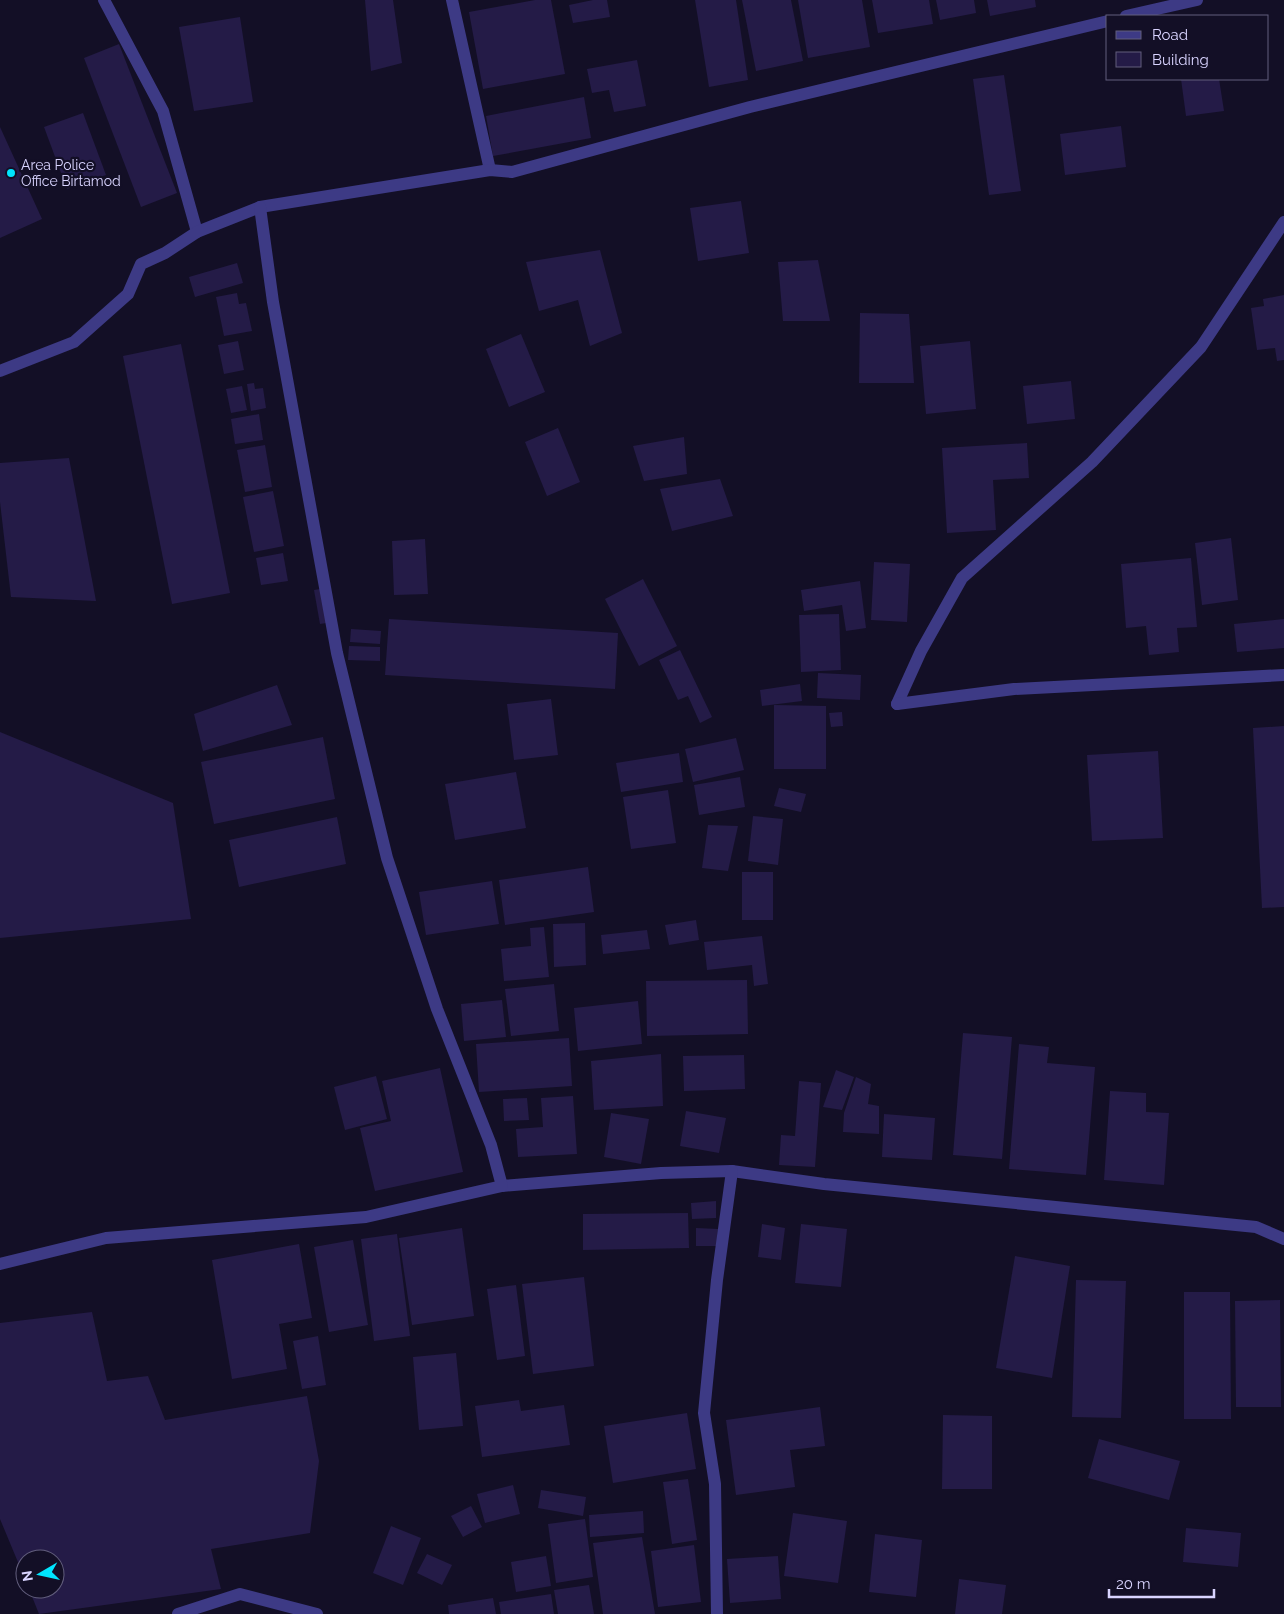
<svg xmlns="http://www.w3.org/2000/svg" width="1284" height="1614" viewBox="0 0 1284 1614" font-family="Raleway,sans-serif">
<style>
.building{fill:#241b47}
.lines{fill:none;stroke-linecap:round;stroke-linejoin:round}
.street{stroke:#3d3a85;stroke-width:12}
.poi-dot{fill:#00e5ff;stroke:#130f26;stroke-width:2}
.labels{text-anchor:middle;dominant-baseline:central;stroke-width:4.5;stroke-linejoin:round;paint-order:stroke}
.poi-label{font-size:14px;fill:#d9d4ff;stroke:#130f26;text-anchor:start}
</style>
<rect width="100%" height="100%" fill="#130f26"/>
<!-- building -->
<g class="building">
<polygon points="365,0 393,0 402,63 371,71"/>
<polygon points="535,0 551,0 565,74 483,89 469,12"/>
<polygon points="593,0 607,0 610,17 573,23 569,5"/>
<polygon points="695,0 736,0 748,80 709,87"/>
<polygon points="742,0 791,0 803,61 756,71"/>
<polygon points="798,0 862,0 870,47 808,58"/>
<polygon points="872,0 929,0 933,24 878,33"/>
<polygon points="936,0 974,0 976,13 940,20"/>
<polygon points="987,0 1035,0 1036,7 990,16"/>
<polygon points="240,17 253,102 194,111 179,27"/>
<polygon points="119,44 177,193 141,207 84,58"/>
<polygon points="637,60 646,106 614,112 609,90 592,93 587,69"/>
<polygon points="1004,75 1021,191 989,195 973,79"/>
<polygon points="1181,79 1219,79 1224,111 1186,116"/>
<polygon points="584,97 591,138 493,156 486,116"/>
<polygon points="83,113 106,175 67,189 44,127"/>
<polygon points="1121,126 1126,167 1065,175 1060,134"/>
<polygon points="0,127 42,219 0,238"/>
<polygon points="741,201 749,253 698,261 690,208"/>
<polygon points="600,250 622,333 590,346 578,300 539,311 526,262"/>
<polygon points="818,260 830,321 783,321 778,262"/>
<polygon points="237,263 243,283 195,297 189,277"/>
<polygon points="237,293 239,304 246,303 252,331 224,336 216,297"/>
<polygon points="1284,295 1284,360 1277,361 1275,348 1257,350 1251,308 1264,306 1263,299"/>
<polygon points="860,313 909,314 914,383 859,383"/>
<polygon points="521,334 545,392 509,407 486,349"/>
<polygon points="238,341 244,370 224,374 218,345"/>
<polygon points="970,341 976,409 926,414 920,346"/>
<polygon points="181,344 230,593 172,604 123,356"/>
<polygon points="1071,381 1075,419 1027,424 1023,386"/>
<polygon points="254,383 255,389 263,388 266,408 251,411 247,384"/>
<polygon points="242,386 247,410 231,413 226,389"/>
<polygon points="259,414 263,440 235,444 231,419"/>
<polygon points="558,428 580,482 547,496 525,442"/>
<polygon points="684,437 687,474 644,481 633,446"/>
<polygon points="1027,443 1029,478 993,480 996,530 947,533 942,448"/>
<polygon points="265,445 272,487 245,492 237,450"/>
<polygon points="69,458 96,601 11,597 0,502 0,463"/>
<polygon points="720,479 733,516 672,531 660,489"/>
<polygon points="273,491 284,546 254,552 243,497"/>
<polygon points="1231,538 1238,600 1202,605 1195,543"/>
<polygon points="425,539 428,594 394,595 392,541"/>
<polygon points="283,553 288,581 261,585 256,558"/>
<polygon points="1191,558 1197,627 1177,628 1179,652 1149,655 1146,626 1126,628 1121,564"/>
<polygon points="874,562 910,564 907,622 871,620"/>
<polygon points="643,579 677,646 639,666 605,599"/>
<polygon points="860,581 866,628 846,631 842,605 804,611 801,590"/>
<polygon points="326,588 333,622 320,624 314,590"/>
<polygon points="839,614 841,670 801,672 799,615"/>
<polygon points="389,619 618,633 615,689 385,675"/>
<polygon points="1284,619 1284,648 1237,652 1234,624"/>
<polygon points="351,629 381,631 380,644 350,642"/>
<polygon points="349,646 380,647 380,661 348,660"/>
<polygon points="680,650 712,717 700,723 688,696 678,700 659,660"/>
<polygon points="818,673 861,675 860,700 817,698"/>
<polygon points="800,684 802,701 762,706 760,690"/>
<polygon points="277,685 292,725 203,751 194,714"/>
<polygon points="551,699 558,755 514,760 507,704"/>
<polygon points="774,705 826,706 826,769 774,769"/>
<polygon points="842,712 843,726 831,727 829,713"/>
<polygon points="1284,726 1284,907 1262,908 1253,728"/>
<polygon points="0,732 173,803 191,919 0,938"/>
<polygon points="323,737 335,799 214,824 201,762"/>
<polygon points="736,738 744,770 693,782 685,749"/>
<polygon points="1158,751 1163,838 1092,841 1087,755"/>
<polygon points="679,753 683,782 621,792 616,763"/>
<polygon points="516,772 526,828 455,840 445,784"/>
<polygon points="740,777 745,807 699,815 694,785"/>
<polygon points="779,788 806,794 801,812 774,806"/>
<polygon points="668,790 676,843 631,849 623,797"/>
<polygon points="753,816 783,819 778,865 748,861"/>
<polygon points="337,817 346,864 239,887 229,840"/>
<polygon points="708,825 738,826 728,871 702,868"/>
<polygon points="588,867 594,912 505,925 499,880"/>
<rect x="742" y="872" width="31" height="48"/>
<polygon points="492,881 499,924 426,935 419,892"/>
<polygon points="696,920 699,940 669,945 665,925"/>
<polygon points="585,923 586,965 554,967 553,924"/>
<polygon points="544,927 549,977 504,981 501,949 531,946 530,928"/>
<polygon points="647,930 650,949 603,954 601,935"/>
<polygon points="762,936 768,984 754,986 752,965 707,970 704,942"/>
<polygon points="747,980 748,1034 647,1036 646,981"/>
<polygon points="554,984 559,1031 511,1036 505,989"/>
<polygon points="502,1000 506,1037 464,1041 461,1004"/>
<polygon points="638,1001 642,1044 578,1051 574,1008"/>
<polygon points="963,1033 1012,1037 1002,1159 953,1155"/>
<polygon points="569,1038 572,1086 479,1092 476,1044"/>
<polygon points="1019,1044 1049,1047 1047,1063 1095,1067 1086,1175 1009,1169"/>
<polygon points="661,1054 663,1106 594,1110 591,1061"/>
<polygon points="744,1055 745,1089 684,1091 683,1056"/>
<polygon points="440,1068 463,1172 375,1191 360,1128 391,1121 382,1081"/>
<polygon points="836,1070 854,1077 842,1110 823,1107"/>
<polygon points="376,1076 387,1119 345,1130 334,1087"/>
<polygon points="856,1077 871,1084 868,1104 879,1106 879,1134 843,1132 844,1113"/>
<polygon points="799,1081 821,1083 815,1167 779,1165 781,1135 795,1136"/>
<polygon points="1110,1091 1146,1093 1146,1112 1169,1113 1164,1185 1104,1180"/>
<polygon points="573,1096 577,1154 518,1157 516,1129 543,1127 541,1098"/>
<polygon points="527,1098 529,1120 504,1121 503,1099"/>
<polygon points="686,1111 726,1118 719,1153 680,1146"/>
<polygon points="611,1113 649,1119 641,1164 604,1157"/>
<polygon points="884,1114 935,1118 932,1160 882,1157"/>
<polygon points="716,1201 716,1218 692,1219 691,1203"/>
<polygon points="688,1213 689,1248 583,1250 583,1214"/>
<polygon points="762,1224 785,1228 781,1260 758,1257"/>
<polygon points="801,1224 847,1229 841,1287 795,1283"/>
<polygon points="462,1228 474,1316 412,1325 399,1238"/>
<polygon points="696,1228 718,1229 717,1246 696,1246"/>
<polygon points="397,1234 410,1336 374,1341 361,1239"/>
<polygon points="353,1240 368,1325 329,1332 314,1247"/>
<polygon points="299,1244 312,1318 279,1324 287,1369 232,1379 212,1260"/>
<polygon points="1015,1256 1070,1266 1052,1378 996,1368"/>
<polygon points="584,1277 594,1366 533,1374 522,1284"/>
<polygon points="1076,1280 1126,1281 1121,1418 1072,1417"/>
<polygon points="516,1285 525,1356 497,1360 487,1289"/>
<polygon points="1184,1292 1230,1292 1231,1419 1184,1419"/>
<polygon points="1280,1300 1281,1407 1236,1407 1235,1301"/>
<polygon points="92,1312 107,1381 148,1376 165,1420 307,1396 319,1461 310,1533 211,1549 221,1589 39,1614 29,1589 55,1589 55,1559 25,1559 25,1579 0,1519 0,1323"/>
<polygon points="318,1336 326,1385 302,1389 293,1341"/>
<polygon points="456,1353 463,1426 419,1430 413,1357"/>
<polygon points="519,1400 521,1411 564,1405 570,1445 482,1457 475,1406"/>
<polygon points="820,1407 825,1446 790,1450 795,1487 736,1495 726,1420"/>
<polygon points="687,1413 696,1469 613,1483 604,1426"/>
<polygon points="943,1415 992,1416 992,1489 942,1489"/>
<polygon points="1099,1439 1180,1461 1169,1500 1088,1478"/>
<polygon points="688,1479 697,1540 672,1544 663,1482"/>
<polygon points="513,1485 520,1514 485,1523 477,1494"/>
<polygon points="541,1490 586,1497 583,1516 538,1508"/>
<polygon points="471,1506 482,1527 463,1537 451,1516"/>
<polygon points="643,1511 644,1533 590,1537 589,1515"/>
<polygon points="793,1513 847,1521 838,1583 784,1576"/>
<polygon points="585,1519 593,1577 556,1583 548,1524"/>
<polygon points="391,1526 421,1538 403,1585 373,1573"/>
<polygon points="1186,1528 1241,1533 1238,1567 1183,1562"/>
<polygon points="875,1534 922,1540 916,1597 869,1592"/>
<polygon points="642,1537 655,1614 603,1614 593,1543"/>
<polygon points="694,1545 701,1602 658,1607 651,1551"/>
<polygon points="427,1554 452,1565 442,1585 417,1573"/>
<polygon points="546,1556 551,1586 516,1592 511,1562"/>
<polygon points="778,1556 781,1599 730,1603 727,1559"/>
<polygon points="959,1579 1006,1585 1002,1614 955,1614"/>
<polygon points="589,1585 594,1614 558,1614 554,1590"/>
<polygon points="551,1594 554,1614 501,1614 499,1602"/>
<polygon points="493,1598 496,1614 449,1614 448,1605"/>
</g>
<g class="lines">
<!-- street -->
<g class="street">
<polyline points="104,0 163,111 197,232"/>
<polyline points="452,0 490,170"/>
<polyline points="1126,16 1197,0"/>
<polyline points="0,371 74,342 128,294 141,264 165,253 197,232 260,207 490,170 512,172 750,107 1108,21"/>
<polyline points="897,704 921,651 962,578 1092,462 1201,347 1284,222"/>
<polyline points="897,704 1014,689 1284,675"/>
<polyline points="502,1186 661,1173 732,1171 824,1184 1256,1227 1284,1239"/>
<polyline points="0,1264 106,1238 366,1217 502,1186 491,1145 437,1009 387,858 337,653 273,302 260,207"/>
<polyline points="178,1614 240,1594 317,1614"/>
<polyline points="717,1614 715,1484 704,1413 717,1280 732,1171"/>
</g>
</g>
<!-- markers -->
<circle class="poi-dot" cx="11" cy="173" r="5"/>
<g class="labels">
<!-- poi labels -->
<g class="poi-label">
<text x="21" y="165">Area Police<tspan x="21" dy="16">Office Birtamod</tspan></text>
</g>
</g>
<!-- legend -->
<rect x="1106" y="15" width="162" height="65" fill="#130f26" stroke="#625e7d"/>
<rect x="1116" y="31" width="25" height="8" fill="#3d3a85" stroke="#625e7d"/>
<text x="1152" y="40" font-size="15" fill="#d9d4ff">Road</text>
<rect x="1116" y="52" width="25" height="15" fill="#241b47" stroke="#625e7d"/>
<text x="1152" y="65" font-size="15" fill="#d9d4ff">Building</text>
<!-- north arrow -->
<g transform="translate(40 1574) rotate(261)"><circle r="24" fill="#130f26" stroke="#625e7d"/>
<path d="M0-4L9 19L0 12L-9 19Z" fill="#00e5ff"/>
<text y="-8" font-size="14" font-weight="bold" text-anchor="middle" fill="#d9d4ff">N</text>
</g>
<!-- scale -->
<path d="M1109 1589v8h105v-8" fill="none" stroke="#d9d4ff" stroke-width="2.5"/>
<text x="1116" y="1589" font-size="15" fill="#d9d4ff" stroke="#130f26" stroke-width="4" paint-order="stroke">20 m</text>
</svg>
